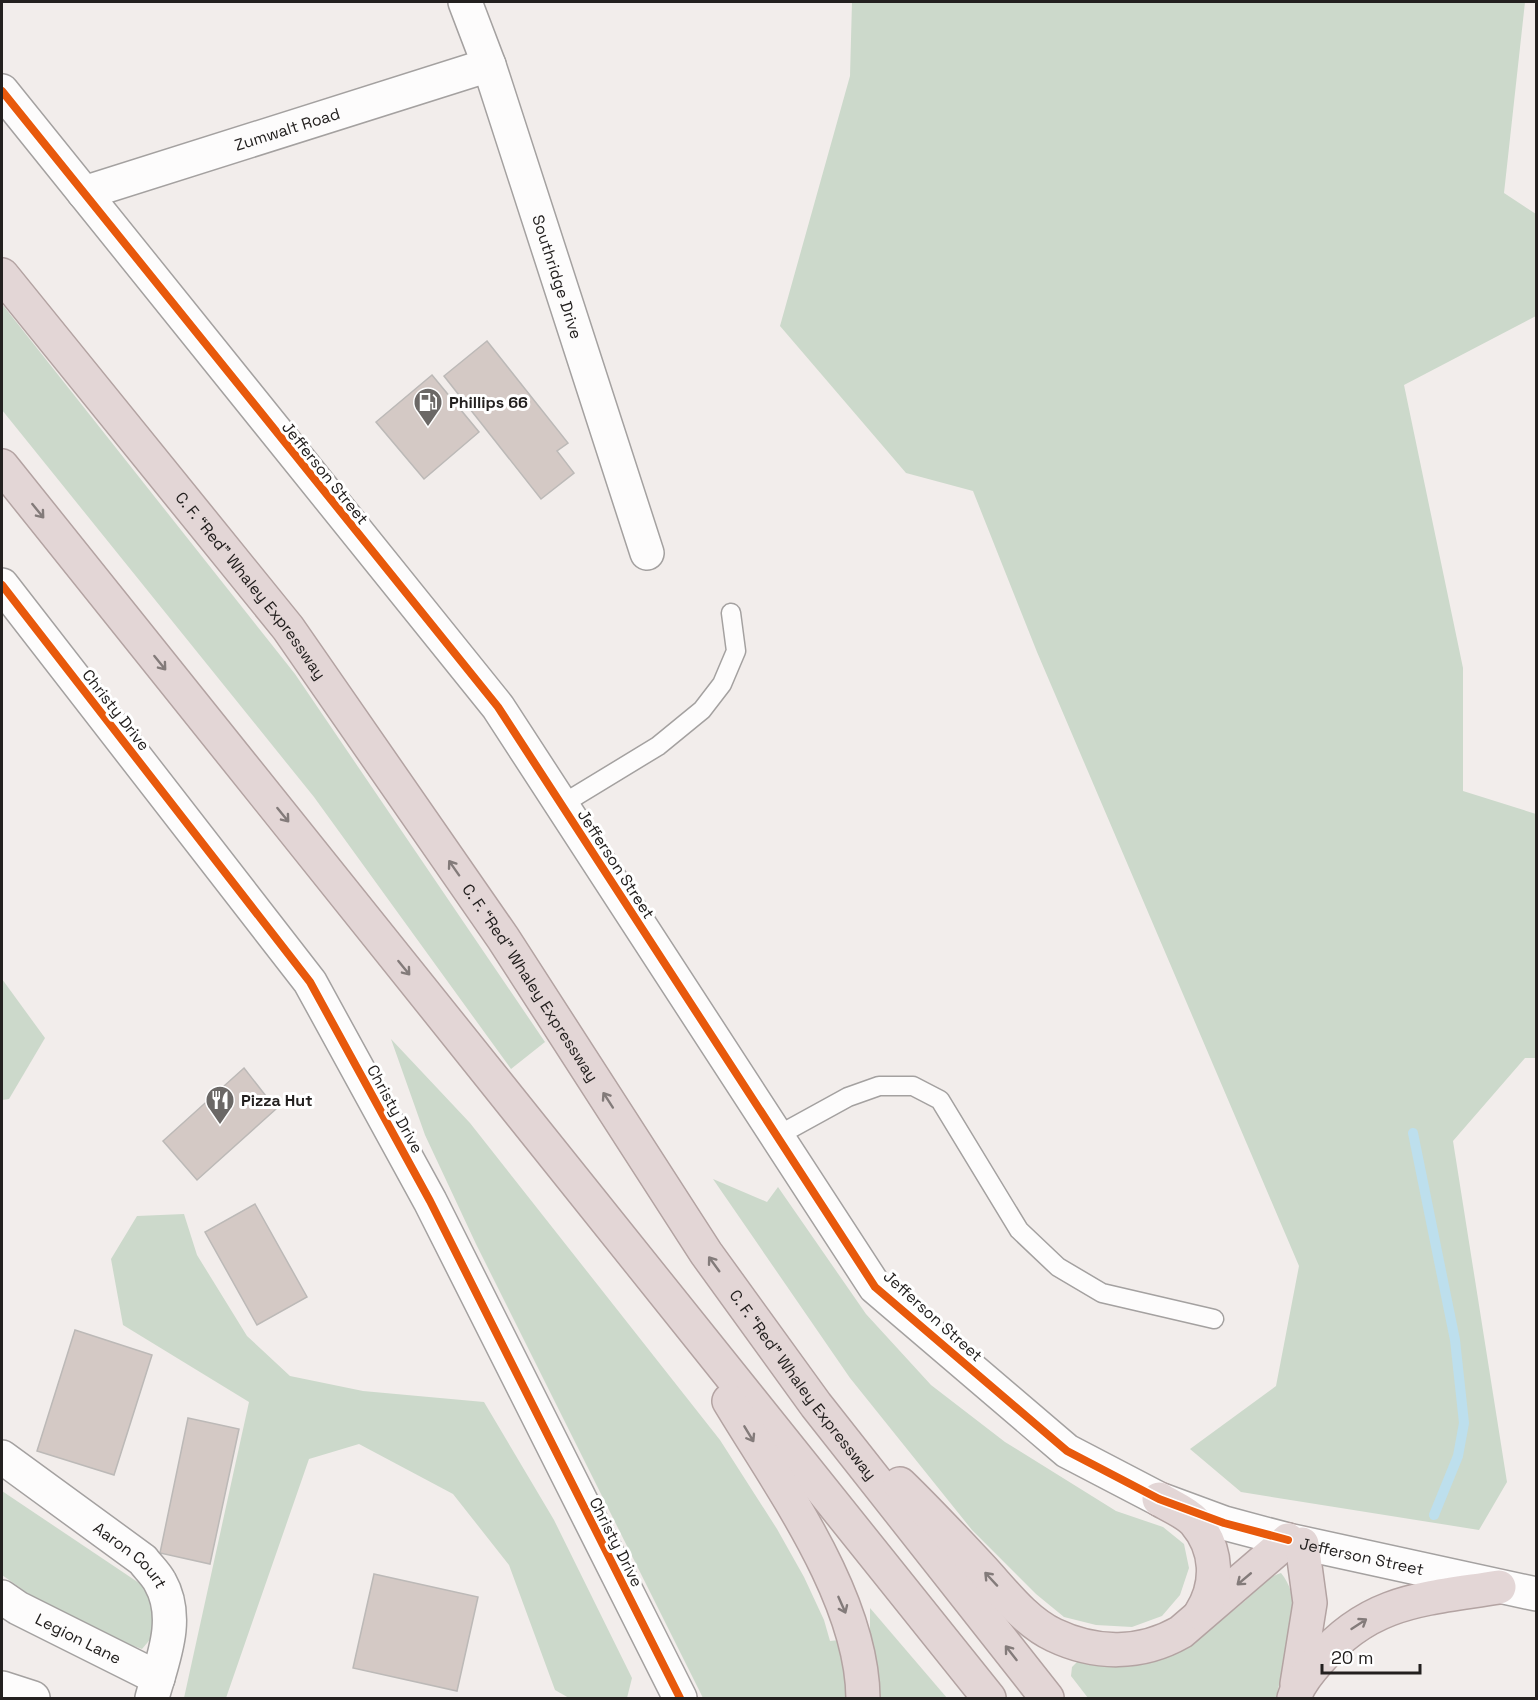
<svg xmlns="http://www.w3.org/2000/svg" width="1538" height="1700" viewBox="0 0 1538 1700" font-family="'Space Grotesk',sans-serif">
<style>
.green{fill:#ccd9cb}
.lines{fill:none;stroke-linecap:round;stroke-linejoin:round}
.stream{stroke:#bddfed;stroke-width:10}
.building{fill:#d4c9c5;stroke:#bcb9b7;stroke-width:1.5}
.lane-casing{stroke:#a4a1a0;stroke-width:21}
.street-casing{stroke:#a4a1a0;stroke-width:36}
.secondary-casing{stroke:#a4a1a0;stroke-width:36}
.highway-casing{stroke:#b3a3a2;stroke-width:36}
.lane{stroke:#fdfcfc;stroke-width:18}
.street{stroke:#fdfcfc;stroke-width:33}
.secondary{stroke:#fdfcfc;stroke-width:33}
.highway{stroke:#e3d6d6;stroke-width:33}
.cycleway-casing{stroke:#fff;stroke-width:11}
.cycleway{stroke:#e8590c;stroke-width:8}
.oneway{stroke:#837b7a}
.labels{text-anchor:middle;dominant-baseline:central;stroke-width:6;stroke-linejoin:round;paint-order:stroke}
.street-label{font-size:16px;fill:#23201f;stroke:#fff}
.poi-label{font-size:16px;font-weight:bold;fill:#23201f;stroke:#fff;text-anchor:start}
</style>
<rect width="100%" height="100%" fill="#f2edeb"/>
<!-- green -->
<g class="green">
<polygon points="852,2 1525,2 1504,193 1536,214 1536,316 1404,385 1463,668 1463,791 1536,814 1536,1058 1525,1058 1453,1141 1507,1482 1479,1530 1241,1492 1190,1449 1276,1386 1299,1266 1037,652 973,491 906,473 780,326 850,76"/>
<polygon points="2,304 295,674 545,1042 511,1069 314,797 2,410"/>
<polygon points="2,979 45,1038 9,1099 2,1100"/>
<polygon points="391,1039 470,1123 720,1440 777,1529 804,1577 824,1620 830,1641 839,1640 850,1698 703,1698 476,1244 425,1135"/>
<polygon points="713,1179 767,1202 778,1187 866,1314 931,1385 1005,1442 1116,1511 1163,1527 1184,1544 1189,1568 1180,1595 1162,1616 1132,1627 1096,1625 1064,1617 1036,1594 972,1530 850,1378"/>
<polygon points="184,1214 197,1255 247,1336 290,1376 363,1391 484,1402 554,1520 632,1678 627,1698 569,1698 555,1690 509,1565 453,1494 359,1444 309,1459 226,1698 184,1698 249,1402 123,1325 111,1259 137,1216"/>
<polygon points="2,1491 151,1591 164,1623 142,1649 102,1635 56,1613 2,1575"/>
<path d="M1281,1573C1308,1605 1284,1661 1276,1698H1088L1071,1676L1072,1667L1078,1661C1092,1663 1106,1667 1120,1667C1165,1667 1208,1631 1241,1604C1255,1593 1264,1578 1281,1573Z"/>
<polygon points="870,1608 947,1698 877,1698 870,1647"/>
</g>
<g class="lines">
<!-- stream -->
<polyline class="stream" points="1413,1133 1455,1340 1464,1423 1458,1456 1434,1515"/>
</g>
<!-- building -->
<g class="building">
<polygon points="487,341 568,443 557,451 574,473 541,499 444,376"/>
<polygon points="432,375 479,432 424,479 376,422"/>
<polygon points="244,1068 276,1109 197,1180 163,1141"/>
<polygon points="255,1204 307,1297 257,1325 205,1232"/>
<polygon points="75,1330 152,1355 114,1475 37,1451"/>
<polygon points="188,1418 239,1429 210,1564 160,1553"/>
<polygon points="374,1574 478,1597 457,1691 353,1668"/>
</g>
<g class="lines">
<!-- lane casing -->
<g class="lane-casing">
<g id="lane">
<polyline points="561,805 658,746 702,710 722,684 736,651 731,613"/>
<polyline points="777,1136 848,1097 879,1086 913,1086 940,1100 1019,1230 1058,1267 1102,1293 1214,1319"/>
</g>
</g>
<!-- street casing -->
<g class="street-casing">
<g id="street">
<path id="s1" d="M465,2L489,65L647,553"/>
<path id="s2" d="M84,193L489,65"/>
<path id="s3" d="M2,1457L143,1560C148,1567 156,1574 160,1582C181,1619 162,1661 152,1698"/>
<path id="s4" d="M2,1597L18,1608L158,1678"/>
</g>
</g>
<!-- secondary casing -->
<g class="secondary-casing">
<g id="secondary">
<path id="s5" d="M2,91L498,707L875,1287L1067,1451L1159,1499L1224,1523L1288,1540L1536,1594"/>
<polyline points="2,585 310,982 430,1201 680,1698"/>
<polyline points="2,1688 33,1698"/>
</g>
</g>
<!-- highway casing -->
<g class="highway-casing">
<g id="highway">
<path id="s6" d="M2,275L288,628L503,938L706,1253L816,1405L1047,1698"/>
<polyline points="2,466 989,1698"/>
<path d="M729,1401C780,1486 862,1597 863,1698"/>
<path d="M900,1484C929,1512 956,1541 983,1570C1004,1593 1026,1622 1054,1635C1096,1655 1141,1655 1181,1632L1288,1540"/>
<path d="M1159,1499C1170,1506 1186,1512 1195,1522C1218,1549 1219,1584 1201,1613"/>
<polyline points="1297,1684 1310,1603 1302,1544"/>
<path d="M1294,1698C1298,1685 1310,1670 1319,1660C1371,1599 1425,1599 1499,1587"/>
</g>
</g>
<!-- lane -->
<use href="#lane" class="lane"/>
<!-- street -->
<use href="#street" class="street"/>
<!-- secondary -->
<use href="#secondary" class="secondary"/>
<!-- highway -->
<use href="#highway" class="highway"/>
<!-- cycleway casing -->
<g class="cycleway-casing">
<g id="cycleway">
<polyline points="2,91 498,707 875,1287 1067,1451 1159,1499 1224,1523 1288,1540"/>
<polyline points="2,585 310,982 430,1201 680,1698"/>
</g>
</g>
<!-- cycleway -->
<use href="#cycleway" class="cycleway"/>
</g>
<!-- one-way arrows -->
<defs><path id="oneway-shaft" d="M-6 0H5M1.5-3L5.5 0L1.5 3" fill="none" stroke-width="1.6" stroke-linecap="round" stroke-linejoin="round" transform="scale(1.5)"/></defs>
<g class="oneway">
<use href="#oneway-shaft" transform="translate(38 511) rotate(51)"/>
<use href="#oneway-shaft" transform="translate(160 663) rotate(51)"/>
<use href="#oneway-shaft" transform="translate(283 815) rotate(51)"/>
<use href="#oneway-shaft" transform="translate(454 868) rotate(-125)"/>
<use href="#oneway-shaft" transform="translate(404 968) rotate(51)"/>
<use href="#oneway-shaft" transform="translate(608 1100) rotate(-123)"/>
<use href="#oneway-shaft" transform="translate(714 1264) rotate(-126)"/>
<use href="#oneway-shaft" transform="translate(749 1434) rotate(59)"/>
<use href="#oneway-shaft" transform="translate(991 1579) rotate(-133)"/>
<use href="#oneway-shaft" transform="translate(1244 1579) rotate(140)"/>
<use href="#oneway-shaft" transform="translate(842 1605) rotate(66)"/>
<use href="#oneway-shaft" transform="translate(1359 1624) rotate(-33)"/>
<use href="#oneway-shaft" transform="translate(1011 1653) rotate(-128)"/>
</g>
<!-- icons -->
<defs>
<g id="fuel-pin" transform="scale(1.5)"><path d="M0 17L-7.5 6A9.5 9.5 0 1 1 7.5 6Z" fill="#6b6866" stroke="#fff"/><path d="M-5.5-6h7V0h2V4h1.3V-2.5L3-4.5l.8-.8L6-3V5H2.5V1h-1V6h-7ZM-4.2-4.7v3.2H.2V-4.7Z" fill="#fff"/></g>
<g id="restaurant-pin" transform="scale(1.5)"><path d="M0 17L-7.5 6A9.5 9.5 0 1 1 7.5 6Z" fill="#6b6866" stroke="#fff"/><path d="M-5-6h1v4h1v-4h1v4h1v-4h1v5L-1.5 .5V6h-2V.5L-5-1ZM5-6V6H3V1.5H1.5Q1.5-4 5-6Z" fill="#fff"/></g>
</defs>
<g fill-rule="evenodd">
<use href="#fuel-pin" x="428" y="402"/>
<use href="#restaurant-pin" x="220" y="1100"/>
</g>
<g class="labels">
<!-- street labels -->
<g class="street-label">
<text stroke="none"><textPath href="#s2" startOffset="213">Zumwalt Road</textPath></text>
<text stroke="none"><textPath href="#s1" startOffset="290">Southridge Drive</textPath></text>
<text transform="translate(325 473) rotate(51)">Jefferson Street</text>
<text stroke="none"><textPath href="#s6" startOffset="398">C. F. “Red” Whaley Expressway</textPath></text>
<text transform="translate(116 710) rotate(52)">Christy Drive</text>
<text transform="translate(616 864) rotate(57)">Jefferson Street</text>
<text stroke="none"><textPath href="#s6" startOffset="884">C. F. “Red” Whaley Expressway</textPath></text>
<text transform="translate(395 1109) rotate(61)">Christy Drive</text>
<text transform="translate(933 1316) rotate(42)">Jefferson Street</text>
<text stroke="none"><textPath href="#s6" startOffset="1370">C. F. “Red” Whaley Expressway</textPath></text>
<text transform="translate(616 1542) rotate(63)">Christy Drive</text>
<text stroke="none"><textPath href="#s5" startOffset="2050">Jefferson Street</textPath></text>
<text stroke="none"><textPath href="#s3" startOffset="162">Aaron Court</textPath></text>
<text stroke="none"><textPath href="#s4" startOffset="87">Legion Lane</textPath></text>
</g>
<!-- poi labels -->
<g class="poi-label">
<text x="449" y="402">Phillips 66</text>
<text x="241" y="1100">Pizza Hut</text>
</g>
</g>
<!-- border -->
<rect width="1538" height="1700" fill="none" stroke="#23201f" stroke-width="6"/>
<!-- scale -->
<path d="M1322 1664v9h98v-9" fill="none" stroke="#23201f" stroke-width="3"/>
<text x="1331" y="1664" font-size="18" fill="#23201f" stroke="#ffffff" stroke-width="4.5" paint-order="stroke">20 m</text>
</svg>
